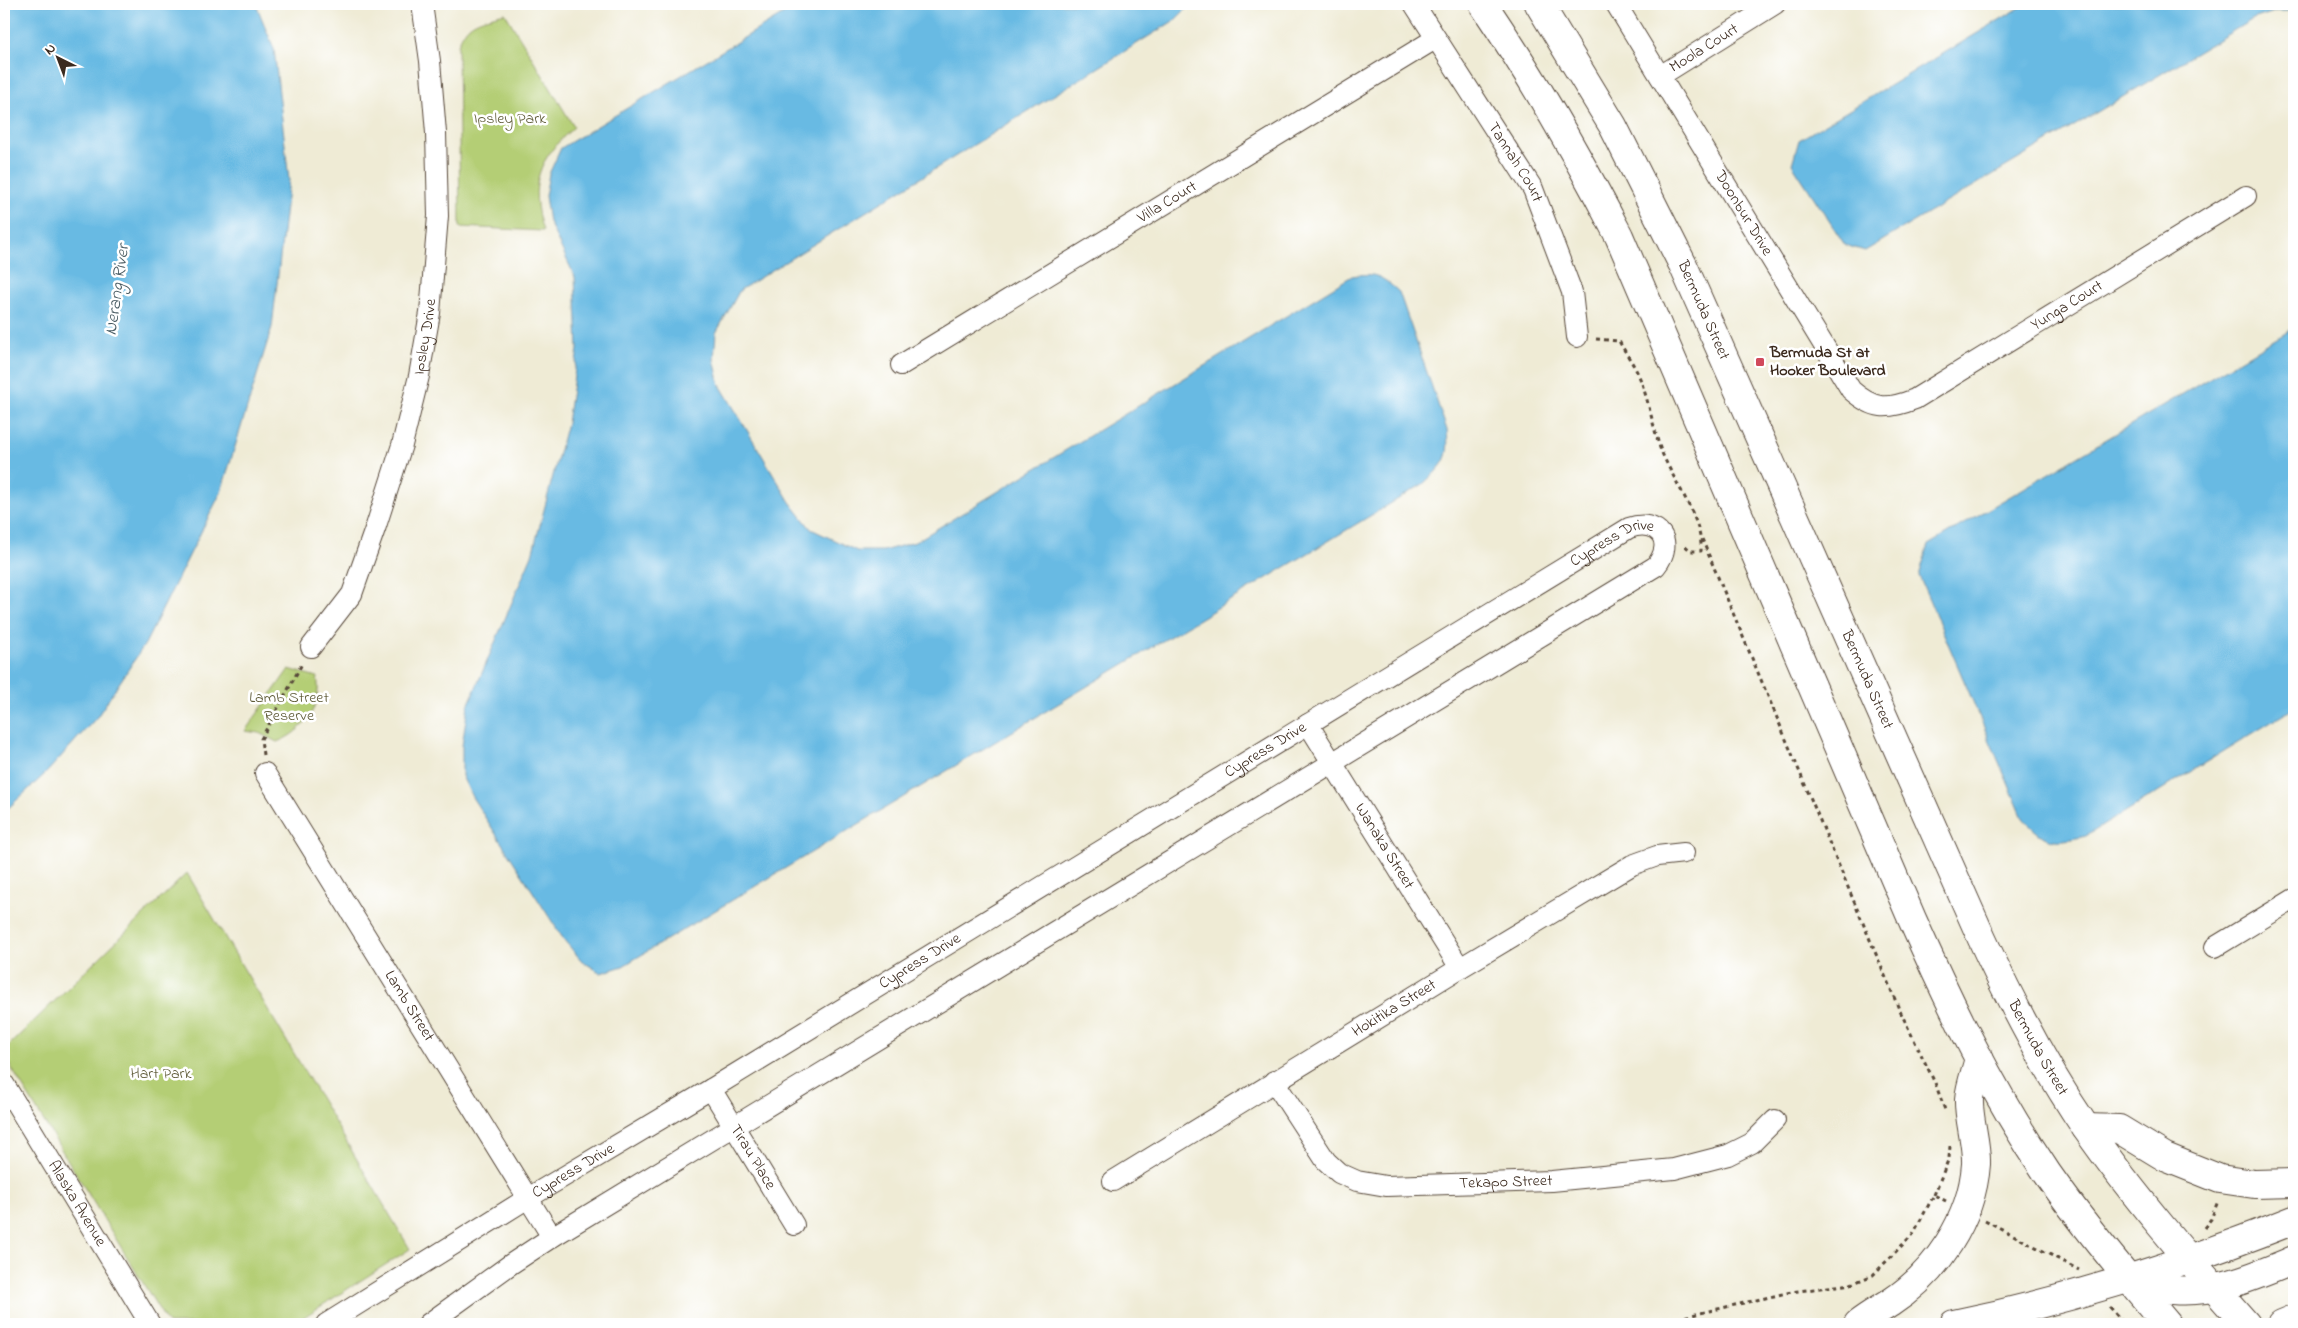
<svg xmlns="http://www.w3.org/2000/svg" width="2298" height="1328" viewBox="0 0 2298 1328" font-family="'Indie Flower',sans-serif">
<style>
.green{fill:#b4ce74;stroke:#787c49}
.water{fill:#67bae3;stroke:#517280}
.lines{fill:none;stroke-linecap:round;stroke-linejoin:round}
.minor-casing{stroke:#564739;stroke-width:22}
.primary-casing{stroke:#564739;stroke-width:30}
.path{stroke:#564739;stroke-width:3;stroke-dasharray:4 4;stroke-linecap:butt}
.minor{stroke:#fff;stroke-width:20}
.primary{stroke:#fff;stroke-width:28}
.poi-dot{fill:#d1495b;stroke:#fff;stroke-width:2}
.labels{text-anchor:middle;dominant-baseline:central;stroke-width:5;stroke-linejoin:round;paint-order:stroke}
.street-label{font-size:16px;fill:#3b2a1e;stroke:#fff}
.park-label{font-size:16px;fill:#5f5b38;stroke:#fff}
.poi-label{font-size:16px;font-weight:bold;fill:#3b2a1e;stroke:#fff;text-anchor:start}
.water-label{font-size:18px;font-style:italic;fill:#4a5c63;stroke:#fff}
</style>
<rect width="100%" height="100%" fill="#fff"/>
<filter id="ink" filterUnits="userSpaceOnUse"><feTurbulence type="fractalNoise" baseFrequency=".02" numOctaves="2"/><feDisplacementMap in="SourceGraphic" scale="10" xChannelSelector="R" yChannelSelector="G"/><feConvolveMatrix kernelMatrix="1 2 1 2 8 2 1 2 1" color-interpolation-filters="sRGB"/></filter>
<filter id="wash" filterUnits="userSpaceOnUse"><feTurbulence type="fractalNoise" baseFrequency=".0096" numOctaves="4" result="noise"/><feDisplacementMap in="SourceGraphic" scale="20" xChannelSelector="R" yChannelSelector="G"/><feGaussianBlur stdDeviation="1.12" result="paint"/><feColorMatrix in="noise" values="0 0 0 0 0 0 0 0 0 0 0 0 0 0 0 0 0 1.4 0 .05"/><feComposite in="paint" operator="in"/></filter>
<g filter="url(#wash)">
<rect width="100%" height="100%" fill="#efebd5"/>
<!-- green -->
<g class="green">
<path d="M505,13L574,127C538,159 528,184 543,231L460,227L458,45C467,19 480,20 505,13Z"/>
<path d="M289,669L317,677C323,705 304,732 277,742L259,733L245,731Z"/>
<polygon points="187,873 410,1249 293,1324 168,1324 4,1056 4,1050"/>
</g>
<!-- water -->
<g class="water">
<polygon points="4,4 256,4 274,49 289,180 272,327 221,492 145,644 97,717 46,773 4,812"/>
<path d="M800,4H1191L1175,20L740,290L716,333L714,359L720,385L790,502L811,529L857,551H883L915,542L1352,276C1376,272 1381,276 1399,292L1447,430C1450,460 1444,464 1423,484L623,966L601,973L582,961L564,940L472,797L462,776V746L468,706L532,555L567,423L578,349L575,277L549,222L545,196L549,174L561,148Z"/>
<polygon points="2026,4 2294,4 2294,11 2277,11 2253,19 1865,251 1845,245 1792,164 1799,140"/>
<path d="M2294,328V708L2086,836C2053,843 2046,844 2023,818L1919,576L1928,545Z"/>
</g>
</g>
<g filter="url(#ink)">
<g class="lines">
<!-- minor casing -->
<g class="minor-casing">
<g id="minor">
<path id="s1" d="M1414,4L1533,189L1572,292L1577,337"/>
<path id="s2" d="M1616,4L1851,390C1874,410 1887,410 1915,399L2246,196"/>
<path id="s3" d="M1660,76L1775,4"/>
<path id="s4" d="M901,365L1435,39"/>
<path id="s5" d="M311,647L352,594L376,526L402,445L419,376L430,313L438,216L436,133L430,61L422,4"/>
<path id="s6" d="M1308,724L1460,968"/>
<path id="s7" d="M265,773L552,1237"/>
<polyline points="2215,947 2294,899"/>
<path id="s8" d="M1274,1081L1326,1161L1339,1173L1357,1181L1386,1186L1552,1181L1674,1169L1728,1155L1752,1143L1775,1120"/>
<path id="s9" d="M4,1084L150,1324"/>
<path id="s10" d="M711,1089L794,1225"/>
<path id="s11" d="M1113,1181L1460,968L1632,865L1657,856L1684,853"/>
<path id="s12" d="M326,1324L528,1198L711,1089L1629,528C1658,518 1676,541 1656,566L552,1237L511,1264L428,1324"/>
</g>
</g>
<!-- primary casing -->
<g class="primary-casing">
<g id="primary">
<path d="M1483,4C1533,78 1578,156 1619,236L1912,919C1951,1007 1993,1093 2047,1173C2084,1226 2125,1275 2167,1324"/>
<path id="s13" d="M1539,4L1613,126L1683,265L1982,939C2012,1004 2045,1068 2086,1128C2134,1197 2190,1261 2246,1324"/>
<polyline points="2086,1128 2119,1129 2165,1157 2220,1179 2254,1184 2294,1183"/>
<path d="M2130,1281C2144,1284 2158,1289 2172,1290C2215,1294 2255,1276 2294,1260"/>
<path d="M1858,1324C1868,1316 1879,1310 1890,1303C1936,1273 1972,1220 1976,1164C1977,1143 1968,1118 1969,1099C1970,1086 1976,1071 1979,1058"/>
<path d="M1954,1324C2070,1300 2183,1264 2294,1220"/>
<polyline points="2282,1324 2294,1319"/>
</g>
</g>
<!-- path -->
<g class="path">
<path d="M1596,339L1619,341C1626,354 1636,367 1641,381C1649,403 1653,426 1660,448C1672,480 1703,518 1701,551H1691L1683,544"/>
<polyline points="1702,539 1899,1009 1935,1083 1945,1110"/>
<polyline points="263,755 261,739 303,662"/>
<polyline points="1934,1195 1949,1158 1950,1146"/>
<polyline points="1985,1220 2079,1270"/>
<polyline points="2204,1228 2211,1219 2218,1201"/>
<polyline points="2110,1307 2124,1324"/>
<polyline points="1622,1324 1666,1321 1791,1292 1851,1284 1873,1275 1913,1234 1934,1195 1946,1201"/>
</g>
<!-- minor -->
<use href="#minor" class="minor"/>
<!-- primary -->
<use href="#primary" class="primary"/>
</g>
</g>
<!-- markers -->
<rect class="poi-dot" x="1755" y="357" width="10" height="10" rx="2.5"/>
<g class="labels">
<!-- street labels -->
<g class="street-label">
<text stroke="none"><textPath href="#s3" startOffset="52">Moola Court</textPath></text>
<text stroke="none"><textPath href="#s1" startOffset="188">Tannah Court</textPath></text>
<text stroke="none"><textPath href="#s4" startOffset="312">Villa Court</textPath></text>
<text stroke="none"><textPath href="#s2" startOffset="245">Doonbur Drive</textPath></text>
<text stroke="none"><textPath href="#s2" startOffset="700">Yunga Court</textPath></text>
<text stroke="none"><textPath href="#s13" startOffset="348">Bermuda Street</textPath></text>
<text stroke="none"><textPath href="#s5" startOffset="335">Ipsley Drive</textPath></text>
<text stroke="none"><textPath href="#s12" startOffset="1506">Cypress Drive</textPath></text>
<text stroke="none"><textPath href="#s13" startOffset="752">Bermuda Street</textPath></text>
<text stroke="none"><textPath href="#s12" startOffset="1101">Cypress Drive</textPath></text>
<text stroke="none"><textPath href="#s6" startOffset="144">Wanaka Street</textPath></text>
<text stroke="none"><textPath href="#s12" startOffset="696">Cypress Drive</textPath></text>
<text stroke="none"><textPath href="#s7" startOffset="274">Lamb Street</textPath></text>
<text stroke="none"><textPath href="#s11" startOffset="330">Hokitika Street</textPath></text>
<text stroke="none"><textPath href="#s13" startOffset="1158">Bermuda Street</textPath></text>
<text stroke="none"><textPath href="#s10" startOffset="80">Tirau Place</textPath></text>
<text stroke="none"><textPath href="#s12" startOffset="291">Cypress Drive</textPath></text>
<text stroke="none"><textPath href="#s8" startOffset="282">Tekapo Street</textPath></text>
<text stroke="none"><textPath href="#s9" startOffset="140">Alaska Avenue</textPath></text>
</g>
<!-- park labels -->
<g class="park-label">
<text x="510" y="119">Ipsley Park</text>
<text x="289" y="698">Lamb Street<tspan x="289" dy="18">Reserve</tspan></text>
<text x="161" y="1074">Hart Park</text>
</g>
<!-- poi labels -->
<g class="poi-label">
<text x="1770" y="353">Bermuda St at<tspan x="1770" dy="18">Hooker Boulevard</tspan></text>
</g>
<!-- water labels -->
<g class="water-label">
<text transform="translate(118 290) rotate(-82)">Nerang River</text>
</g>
</g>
<!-- margin -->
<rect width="2298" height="1328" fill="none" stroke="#fff" stroke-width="20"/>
<!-- north arrow -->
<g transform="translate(58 58) rotate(318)" stroke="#ffffff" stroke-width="4" paint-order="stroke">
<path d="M0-4L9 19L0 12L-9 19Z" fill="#3b2a1e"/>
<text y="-8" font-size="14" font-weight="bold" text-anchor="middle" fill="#3b2a1e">N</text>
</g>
</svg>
